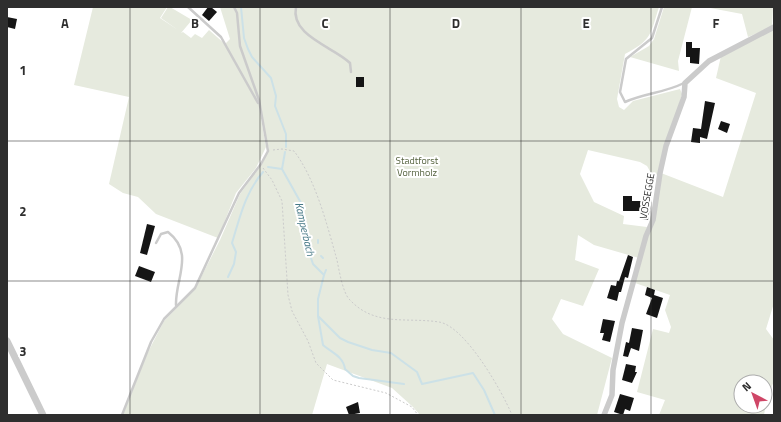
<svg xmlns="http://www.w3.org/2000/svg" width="781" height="422" viewBox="0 0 781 422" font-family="'Titillium Web',sans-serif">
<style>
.green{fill:#e6eade;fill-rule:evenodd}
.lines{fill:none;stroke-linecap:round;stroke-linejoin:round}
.stream{stroke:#cce1e7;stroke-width:2}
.building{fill:#151515}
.path{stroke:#cbcbcb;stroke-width:1;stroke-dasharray:2 2;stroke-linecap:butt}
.service{stroke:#cbcbcb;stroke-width:2.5}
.minor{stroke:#cbcbcb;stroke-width:5.5}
.tertiary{stroke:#cbcbcb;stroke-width:7}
.grid{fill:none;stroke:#2e2e2e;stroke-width:1;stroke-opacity:0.55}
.labels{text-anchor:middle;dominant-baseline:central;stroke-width:4;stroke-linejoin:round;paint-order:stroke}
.park-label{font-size:10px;fill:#576441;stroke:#fff}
.street-label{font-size:10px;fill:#2e2e2e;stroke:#fff}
.water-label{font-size:11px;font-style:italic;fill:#467886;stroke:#fff}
.grid-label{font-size:13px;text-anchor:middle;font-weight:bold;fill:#2e2e2e;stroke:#fff;stroke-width:4;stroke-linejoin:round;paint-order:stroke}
</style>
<rect width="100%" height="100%" fill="#fff"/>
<!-- green -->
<g class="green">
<path d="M93,7H167L160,18L178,30L161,18L168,7H170L192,20L181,33L183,32L191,38L195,34L202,38L209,30L225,44L230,39L220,7H659C650,35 652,40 625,54L617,99L619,107L624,110L633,101L680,89L682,94L658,175L651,173L647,166L640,162L588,150L580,174L594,202L624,216L623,224L647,227L639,258L594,245L578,235L575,260L599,269L583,306L561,299L552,319L563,334L612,358L597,415H420L413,407L392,388L327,364L312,415H123L147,354L164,321L195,289L220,240L240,194L262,164L269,150L260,107H259L266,147L256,168L236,193L218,238L156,214L138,197L123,193L109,184L129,97L74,85Z"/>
<polygon points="664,7 692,7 678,61 679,71 630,57 649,46 654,39"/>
<polygon points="705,7 773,7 772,27 748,37 742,14"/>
<path d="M774,29V303L766,329L774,340V381L767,398L764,415H659L665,400L637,392L653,329L669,333L671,327L665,310L670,295L635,283L661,173L723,197L756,93L716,78L721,56ZM741,382H765V406H741Z"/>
</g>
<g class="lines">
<!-- stream -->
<g class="stream">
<polyline points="241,7 244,38 248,49 252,57 271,78 276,96 275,106 286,134 286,147"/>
<polyline points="285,152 282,169 301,203 310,240 309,252 313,264 324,275 318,299 318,316 340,338 348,342 372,350 391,353 417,372 422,384 473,373 484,390 495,415"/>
<polyline points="268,167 282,169"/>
<polyline points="318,240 318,243"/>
<polyline points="321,256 323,258"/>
<polyline points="324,275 326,270"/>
<path d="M228,277L234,264L236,252L232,243C240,217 245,193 263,172"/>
<path d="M318,316L323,345C332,353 343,356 345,369L353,376L359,378L404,384"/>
</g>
</g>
<!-- building -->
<g class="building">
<polygon points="208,7 211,7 217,12 209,21 202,15"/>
<polygon points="7,17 17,19 15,29 7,27"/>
<polygon points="686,42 692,42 692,48 700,48 699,64 690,63 690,57 686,57"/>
<rect x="356" y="77" width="8" height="10"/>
<polygon points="705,101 715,103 707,139 700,137 700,143 691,142 693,128 701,129"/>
<polygon points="721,121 730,124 727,133 718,129"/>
<polygon points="644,194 652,195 648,220 641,219 641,211 623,211 623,196 632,196 632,201 643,201"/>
<polygon points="147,224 155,226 147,255 140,253"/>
<polygon points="628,255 633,257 628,278 625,277 621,292 619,292 617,301 607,298 611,285 616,286 617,281 619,281"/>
<polygon points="139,266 155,272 151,282 135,276"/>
<polygon points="647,287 655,290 654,295 663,298 657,318 646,314 652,298 645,295"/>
<polygon points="603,319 615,321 610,342 602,340 604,333 600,333"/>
<polygon points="632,328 643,330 639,351 631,348 628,357 623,356 626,342 629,343"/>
<polygon points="626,364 636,366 635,372 637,372 632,383 622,380"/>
<polygon points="620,394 634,398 630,411 625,409 623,415 614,412"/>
<polygon points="358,402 360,413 349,415 346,407"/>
</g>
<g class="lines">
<!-- path -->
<g class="path">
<path d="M273,150L282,149L294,151C316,180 327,225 337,260C339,270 343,294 350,300C375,327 407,317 439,322C465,326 502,391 512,415"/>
<polyline points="263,168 272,180 282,201 288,295 292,311 308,341 316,363 333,380 386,393 412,407 418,415"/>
</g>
<!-- service -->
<g class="service">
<polyline points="188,7 221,37 258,103"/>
<path d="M296,7C290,36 334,47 350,63L351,72"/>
<path d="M662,7L652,38L626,59L620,92L625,102C645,93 664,93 684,83"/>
<path d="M156,243L161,234L168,232C195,253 175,279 176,305"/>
<polyline points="122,415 151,342 164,319 195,288 239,193 261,164 268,151 259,100 240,46 237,13 234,7"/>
</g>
<!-- minor -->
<polyline class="minor" points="604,415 612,395 613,370 622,323 646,236 653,220 660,173 666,146 684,97 685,83 709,61 774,27"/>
<!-- tertiary -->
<polyline class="tertiary" points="7,341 43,415"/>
</g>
<!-- grid -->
<path class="grid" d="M130,7V415M260,7V415M390,7V415M521,7V415M651,7V415M7,141H774M7,281H774"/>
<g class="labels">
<!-- park labels -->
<g class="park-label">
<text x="417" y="160">Stadtforst<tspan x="417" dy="12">Vormholz</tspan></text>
</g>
<!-- street labels -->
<g class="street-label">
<text transform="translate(647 196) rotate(-80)">VOSSEGGE</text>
</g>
<!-- water labels -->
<g class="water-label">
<text transform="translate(305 229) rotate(77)">Kamperbach</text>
</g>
</g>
<g class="grid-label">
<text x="65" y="28">A</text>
<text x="195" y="28">B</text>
<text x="325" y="28">C</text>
<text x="456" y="28">D</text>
<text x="586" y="28">E</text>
<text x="716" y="28">F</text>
<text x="23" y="75">1</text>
<text x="23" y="216">2</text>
<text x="23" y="356">3</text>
</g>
<!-- border -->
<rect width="781" height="422" fill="none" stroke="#2e2e2e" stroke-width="16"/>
<!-- north arrow -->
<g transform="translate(753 394) rotate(319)"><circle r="19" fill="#ffffff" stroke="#ababab"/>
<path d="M0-3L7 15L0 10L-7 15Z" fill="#cf4667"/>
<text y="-6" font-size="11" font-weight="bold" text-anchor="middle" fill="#2e2e2e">N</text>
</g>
</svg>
